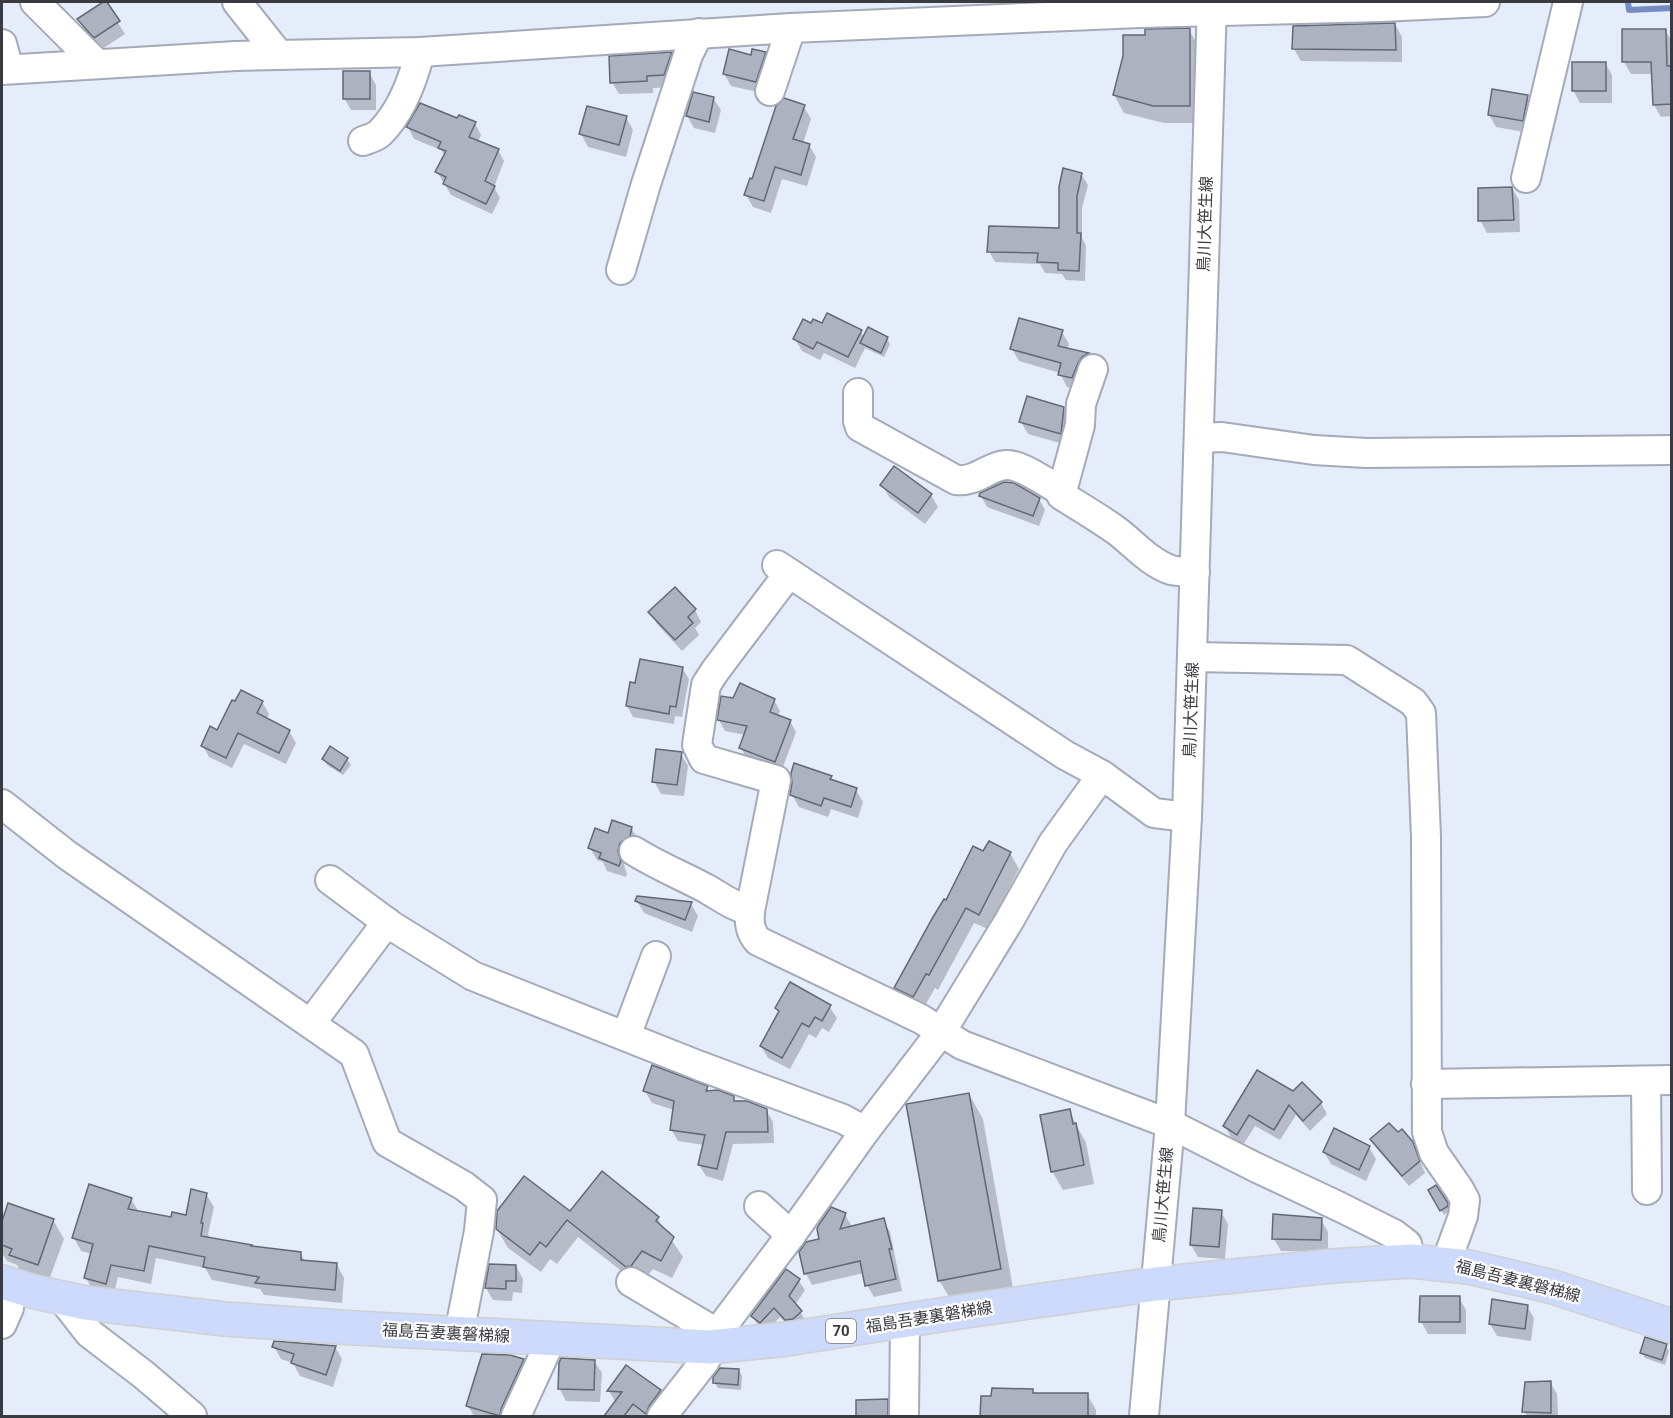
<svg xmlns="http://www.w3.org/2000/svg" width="1673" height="1418" viewBox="0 0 1673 1418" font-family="Roboto,'Noto Sans JP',sans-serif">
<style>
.shadow{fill:#0003}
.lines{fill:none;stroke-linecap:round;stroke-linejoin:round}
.stream{stroke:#768bc2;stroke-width:6}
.building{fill:#acb2c0;stroke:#636875;stroke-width:1.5}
.minor-casing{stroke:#a4aab8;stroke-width:32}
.major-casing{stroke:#cfd0d1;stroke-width:36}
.minor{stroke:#fff;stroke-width:28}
.major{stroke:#cddafb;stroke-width:33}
.labels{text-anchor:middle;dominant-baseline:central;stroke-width:4.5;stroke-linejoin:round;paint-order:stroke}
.shield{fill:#fff;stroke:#74767a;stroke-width:1.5}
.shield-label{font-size:15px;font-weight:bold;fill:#393b41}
.street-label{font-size:16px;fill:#393b41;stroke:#fff}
</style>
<rect width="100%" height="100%" fill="#e5ecfa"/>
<!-- shadow -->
<g class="shadow">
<polygon points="105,2 125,34 102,49 85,31 79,20"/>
<polygon points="1395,24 1402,37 1402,62 1301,61 1294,49"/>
<polygon points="1189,30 1199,47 1200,123 1164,123 1124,113 1114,95 1147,36"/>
<polygon points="1665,30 1672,41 1672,116 1661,117 1654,105 1653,74 1631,74 1624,62"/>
<polygon points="765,53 772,65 762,93 731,86 724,74 752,56"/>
<polygon points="671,54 678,66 671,87 653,88 653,93 619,94 612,82"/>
<polygon points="1605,63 1612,75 1612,103 1580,103 1573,90"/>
<polygon points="369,72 376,85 376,110 351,110 344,98"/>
<polygon points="1527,97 1534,109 1529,133 1496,127 1489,115"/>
<polygon points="713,98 721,110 715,133 694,128 687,116"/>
<polygon points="804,107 811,119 803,143 809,145 816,157 807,186 782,179 771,213 753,207 746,195"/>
<polygon points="626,117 633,130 626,157 588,147 581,134"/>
<polygon points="458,120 475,123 481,135 478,142 498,150 504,161 494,187 500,198 492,214 451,195 437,172 445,156 441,150 414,139 408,127"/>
<polygon points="1081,174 1088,185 1082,208 1082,238 1086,246 1085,281 1066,280 1062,274 1045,273 1040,264 995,262 989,251 1060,229"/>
<polygon points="1512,188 1519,200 1520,232 1487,233 1480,220"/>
<polygon points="811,325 860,331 864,337 887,338 890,344 884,357 865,348 855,368 824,353 820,360 802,351 795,339"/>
<polygon points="1062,332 1069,344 1067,350 1088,355 1094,366 1079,389 1067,387 1060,373 1019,361 1012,349"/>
<polygon points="1063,409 1070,421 1067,445 1028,434 1021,422"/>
<polygon points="882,485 931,495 938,507 925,524 889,497"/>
<polygon points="981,496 1039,499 1045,510 1039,526 987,507"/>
<polygon points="695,610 701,622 695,628 699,635 682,651 657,624 650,613"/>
<polygon points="682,668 689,679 682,717 675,716 674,724 633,717 627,706 637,685"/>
<polygon points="774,700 780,711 778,716 790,721 796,732 781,772 747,759 741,748 746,735 725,731 719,720"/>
<polygon points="262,702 269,714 266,720 289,731 296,743 286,764 244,744 232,768 209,757 203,746 218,732"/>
<polygon points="681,754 688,766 684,796 661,794 654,781"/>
<polygon points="324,759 347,759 351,765 343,775 327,765"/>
<polygon points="831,777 833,782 856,790 863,802 858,818 831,809 828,817 799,807 792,794"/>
<polygon points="631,828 639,840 626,856 624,865 627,874 626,877 607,871 603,862 597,860 590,848 608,835"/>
<polygon points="989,843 1010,853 1019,869 988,929 974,923 938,990 935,988 922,1011 904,1003 895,988 946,902 984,853"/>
<polygon points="637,901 691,904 698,916 692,932 644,913"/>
<polygon points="829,1006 837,1018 829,1032 822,1028 816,1038 809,1034 790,1069 768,1058 761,1046 780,1013 777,1008"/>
<polygon points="707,1088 709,1092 733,1097 736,1103 766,1110 773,1122 774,1143 733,1144 723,1181 706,1176 699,1165 704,1145 678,1141 671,1129 674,1110 652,1103 645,1091"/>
<polygon points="1293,1093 1321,1103 1327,1114 1310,1131 1296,1115 1280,1140 1255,1126 1243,1145 1231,1137 1225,1126"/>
<polygon points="969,1094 983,1119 1014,1294 954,1305 939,1280"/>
<polygon points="1069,1111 1086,1143 1094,1184 1063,1190 1052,1171"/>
<polygon points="1398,1134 1412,1142 1425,1173 1409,1186 1379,1151 1372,1139"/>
<polygon points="1369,1147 1376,1159 1366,1181 1331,1164 1324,1152"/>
<polygon points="1436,1187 1450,1210 1444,1215 1430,1190"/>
<polygon points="206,1194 214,1207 208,1234 210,1239 300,1253 305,1261 337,1265 344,1278 342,1303 264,1295 260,1289 212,1280 205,1268 156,1258 151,1284 118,1277 113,1297 93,1291 86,1278 92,1254 81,1251 74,1238 131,1199 139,1212 172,1219 187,1217"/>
<polygon points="9,1205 53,1220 64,1239 48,1283 22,1274 17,1265 7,1261 2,1253 2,1226"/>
<polygon points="1221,1212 1228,1224 1225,1259 1198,1257 1191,1245"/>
<polygon points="570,1213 657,1218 683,1257 672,1278 653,1269 641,1284 638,1284 578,1237 557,1264 550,1259 541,1272 508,1248 497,1229"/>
<polygon points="845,1215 853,1228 883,1220 890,1232 902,1291 874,1297 867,1285 864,1273 812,1285 806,1274 820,1240"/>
<polygon points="1321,1220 1328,1232 1328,1252 1281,1251 1274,1239"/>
<polygon points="516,1266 523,1279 522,1293 513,1292 512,1301 493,1300 486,1288"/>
<polygon points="786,1271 799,1281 805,1290 795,1305 806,1321 792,1330 780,1317 766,1332 758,1326 753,1316"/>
<polygon points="1459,1298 1466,1310 1466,1334 1428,1334 1421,1321"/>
<polygon points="1527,1306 1534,1318 1531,1341 1497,1336 1490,1324"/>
<polygon points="1666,1345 1669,1351 1665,1365 1645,1358 1642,1352"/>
<polygon points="274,1347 335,1347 342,1359 333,1387 300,1376 293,1363 281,1359"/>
<polygon points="523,1361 530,1373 510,1416 474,1416 468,1406"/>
<polygon points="594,1361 602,1373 600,1402 566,1401 559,1388"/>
<polygon points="626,1367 660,1391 667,1404 657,1416 606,1416 616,1403 609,1391"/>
<polygon points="739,1370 742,1376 741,1390 718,1388 715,1383"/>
<polygon points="1550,1382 1557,1394 1558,1416 1527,1416 1524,1411"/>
<polygon points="1032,1391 1034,1394 1087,1394 1096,1410 1096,1416 982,1416 982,1397"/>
<polygon points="857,1401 887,1401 896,1416 857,1416"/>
</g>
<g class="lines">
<!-- stream -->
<polyline class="stream" points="1628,2 1629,10 1672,8"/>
</g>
<!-- building -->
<g class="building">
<polygon points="103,2 107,2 120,21 94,38 77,19"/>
<polygon points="1395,23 1396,50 1292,49 1293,26"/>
<polygon points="1190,28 1190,106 1153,106 1113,95 1123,56 1123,35 1145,35 1145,29"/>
<polygon points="1622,29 1666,29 1667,66 1671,66 1671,104 1653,105 1651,62 1622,62"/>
<polygon points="729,49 751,55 752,49 766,52 756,82 723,74"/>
<polygon points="672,52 664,75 647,76 647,81 610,83 609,56"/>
<rect x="1572" y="62" width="34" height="29"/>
<rect x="343" y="71" width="27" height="28"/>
<polygon points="1492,89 1528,95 1523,121 1488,115"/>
<polygon points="693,92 714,97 709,122 686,116"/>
<polygon points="784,98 805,105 793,139 810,144 801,175 775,167 764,201 744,195 750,178 752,179 776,106"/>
<polygon points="420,103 457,118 459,115 476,122 469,137 499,149 485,181 495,186 486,204 443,184 446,177 435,172 446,151 438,148 441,142 406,127"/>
<polygon points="587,106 627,116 619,145 579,134"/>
<polygon points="1063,168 1082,173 1077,196 1077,233 1081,233 1079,271 1058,270 1058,263 1037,262 1038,253 987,252 989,226 1059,228 1059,187"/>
<polygon points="1512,187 1514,220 1478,221 1478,188"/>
<polygon points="827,313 862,330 848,357 817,342 813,349 793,339 803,319 811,323 813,319 822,323"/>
<polygon points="1019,318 1063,330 1058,346 1089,353 1082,357 1078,363 1072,378 1058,375 1061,363 1010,349"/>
<polygon points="868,327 888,337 881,353 860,343"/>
<polygon points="1027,396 1064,407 1061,434 1019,422"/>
<polygon points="894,466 932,494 918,513 880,485"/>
<polygon points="1004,482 1014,483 1040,498 1033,516 979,496 980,493"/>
<polygon points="675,587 696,609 688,617 693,623 675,640 648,612"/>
<polygon points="640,659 683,667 676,707 670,706 669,714 626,706 630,682 635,683"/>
<polygon points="740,683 775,699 770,712 791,720 775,762 739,748 747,726 717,720 721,696 733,698"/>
<polygon points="241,690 263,701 257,713 290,730 279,753 238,733 226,758 201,746 210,726 217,730 232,700 235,701"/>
<polygon points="330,746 348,758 340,771 322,759"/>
<polygon points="656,749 682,752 677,785 652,782"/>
<polygon points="794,763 832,776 830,779 857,788 851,807 824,798 821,806 790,795 792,783 791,773"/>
<polygon points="612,820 632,827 630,836 620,843 618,851 621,861 619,866 599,858 601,853 588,848 595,828 608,833"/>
<polygon points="989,841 1011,852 979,915 966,908 929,975 926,974 913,997 894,988 933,917 944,899 946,900 973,846 983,851"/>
<polygon points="637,896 692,902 685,920 635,901"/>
<polygon points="790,982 831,1005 822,1021 815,1017 809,1027 802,1023 782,1058 760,1046 779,1011 775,1008"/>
<polygon points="652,1065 708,1086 706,1091 718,1090 734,1096 734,1101 747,1101 767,1109 768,1132 726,1132 717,1169 698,1165 705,1135 670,1130 674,1101 643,1091"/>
<polygon points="1257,1070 1293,1091 1302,1082 1322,1102 1303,1121 1289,1105 1274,1130 1249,1115 1237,1135 1223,1126"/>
<polygon points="969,1093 1001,1269 938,1281 906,1104"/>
<polygon points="1070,1109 1073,1124 1076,1123 1084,1165 1051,1172 1040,1115"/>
<polygon points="1389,1123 1398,1132 1402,1129 1413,1142 1420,1161 1402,1176 1370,1139"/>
<polygon points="1334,1128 1370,1146 1359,1170 1323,1152"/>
<polygon points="602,1171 659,1217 656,1221 674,1237 661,1261 642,1251 631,1266 626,1267 567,1220 546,1247 540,1242 530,1255 496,1229 497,1211 524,1176 570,1211"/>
<polygon points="89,1184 132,1198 128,1209 171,1217 172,1212 186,1215 191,1189 207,1193 201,1223 203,1223 201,1236 252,1245 251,1246 301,1252 301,1260 337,1263 335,1290 255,1283 259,1277 203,1267 205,1257 149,1246 144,1271 111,1265 106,1284 84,1278 93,1244 72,1238"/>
<polygon points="1436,1185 1448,1203 1448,1206 1440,1211 1428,1190"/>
<polygon points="8,1203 54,1219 38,1265 9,1255 12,1249 2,1245 2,1221"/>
<polygon points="831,1207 846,1213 840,1229 884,1218 892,1249 889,1249 896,1279 865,1286 860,1261 804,1274 799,1252 806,1242 819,1239 817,1229 818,1226"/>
<polygon points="1193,1208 1222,1210 1219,1247 1190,1245"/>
<polygon points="1273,1214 1322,1218 1321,1240 1272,1239"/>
<polygon points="489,1264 516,1265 516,1281 506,1281 506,1289 485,1288"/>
<polygon points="786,1269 800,1279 789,1296 802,1311 793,1319 785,1320 774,1308 760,1323 751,1316"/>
<polygon points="1420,1296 1460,1296 1460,1322 1419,1322"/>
<polygon points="1492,1299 1528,1305 1525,1329 1489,1324"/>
<polygon points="1645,1337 1667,1344 1662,1360 1640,1353"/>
<polygon points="274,1341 336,1346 326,1375 291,1363 294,1354 272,1347"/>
<polygon points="482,1354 510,1355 524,1359 501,1409 500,1416 466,1406"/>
<polygon points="561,1358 595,1360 594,1390 558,1389 559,1363"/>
<polygon points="626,1365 661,1390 649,1406 646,1414 633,1404 624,1416 604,1416 622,1392 607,1391"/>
<polygon points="720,1368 739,1369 738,1385 713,1383 713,1377"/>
<polygon points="1551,1381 1551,1413 1522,1412 1525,1382"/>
<polygon points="992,1388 1033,1389 1033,1393 1088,1393 1088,1416 980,1416 981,1396 991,1396"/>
<polygon points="888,1399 888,1416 856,1416 856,1400"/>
</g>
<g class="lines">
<!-- minor casing -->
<g class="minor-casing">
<g id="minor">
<polyline points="35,2 97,64"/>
<polyline points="237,2 279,55"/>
<polyline points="2,44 9,69"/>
<polyline points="2,70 236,56 420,52 791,28 1140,13 1381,7 1485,2"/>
<polyline points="770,91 791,28"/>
<path d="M363,141C368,139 376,137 380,133C402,111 413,80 420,52"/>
<polyline points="1526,178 1568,2"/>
<polyline points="621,270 646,184 688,55 699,33"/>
<path d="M1093,369L1081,404L1080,425L1061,495C1080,507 1099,518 1117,531C1134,544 1150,563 1171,570C1179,572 1187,571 1195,572"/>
<path d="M858,393V421L860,427L956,480C978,482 988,466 1006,465C1022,464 1047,484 1062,491"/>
<polyline points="1199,438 1222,437 1314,450 1366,453 1672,450"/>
<polyline points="777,565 1065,755 1102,775"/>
<path d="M789,573L715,671L706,685L698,738L697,745L704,759L776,780L750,911C749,923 750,932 758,941L921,1019L962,1045L1170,1124L1255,1167L1340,1207L1394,1234L1407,1244L1411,1261"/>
<polyline points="1193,657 1347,660 1413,702 1421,713 1426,837 1427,1132 1434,1153 1459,1189 1465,1200 1463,1216 1446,1263"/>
<polyline points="2,804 67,855 354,1054 387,1142 464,1186 482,1200 479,1231 459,1334"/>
<path d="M634,851C658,866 683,876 707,889C721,897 734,907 750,911"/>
<polyline points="330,880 392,926 473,976 700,1066 843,1119 865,1131"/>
<polyline points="311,1023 387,922"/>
<polyline points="626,1036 656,956"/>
<polyline points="1646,1081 1647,1190"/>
<polyline points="1426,1084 1672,1080"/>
<polyline points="759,1206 791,1235 865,1131 941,1032 1009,921 1053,843 1102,775 1154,813 1187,817"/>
<polyline points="631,1282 717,1333"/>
<polyline points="61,1297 89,1333 144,1375 192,1416"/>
<polyline points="2,1324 9,1308 11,1285"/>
<polyline points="516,1416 545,1353 549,1337"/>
<polyline points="662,1416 705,1361 717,1333 791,1235"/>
<polyline points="904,1416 905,1320"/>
<polyline points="1144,1416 1170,1124 1187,817 1212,2"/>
</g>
</g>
<!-- major casing -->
<g class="major-casing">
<polyline id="major" points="2,1282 35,1292 86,1303 225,1319 355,1328 710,1347 787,1339 966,1311 1156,1284 1332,1266 1411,1261 1469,1267 1553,1287 1672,1326"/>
</g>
<!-- minor -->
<use href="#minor" class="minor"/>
<!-- major -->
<use href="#major" class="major"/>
</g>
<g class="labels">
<!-- shield labels -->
<rect class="shield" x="826" y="1319" width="30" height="24" rx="4.5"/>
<g class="shield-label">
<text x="841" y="1331">70</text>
</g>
<!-- street labels -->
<g class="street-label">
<text transform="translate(1205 224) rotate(-88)">鳥川大笹生線</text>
<text transform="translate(1191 710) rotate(-88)">鳥川大笹生線</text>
<text transform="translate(1163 1195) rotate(-85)">鳥川大笹生線</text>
<text transform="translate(1518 1281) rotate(14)">福島吾妻裏磐梯線</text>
<text transform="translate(929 1317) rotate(-9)">福島吾妻裏磐梯線</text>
<text transform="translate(446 1333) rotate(3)">福島吾妻裏磐梯線</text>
</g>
</g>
<!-- border -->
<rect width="1673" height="1418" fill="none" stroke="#393b41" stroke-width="6"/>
</svg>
